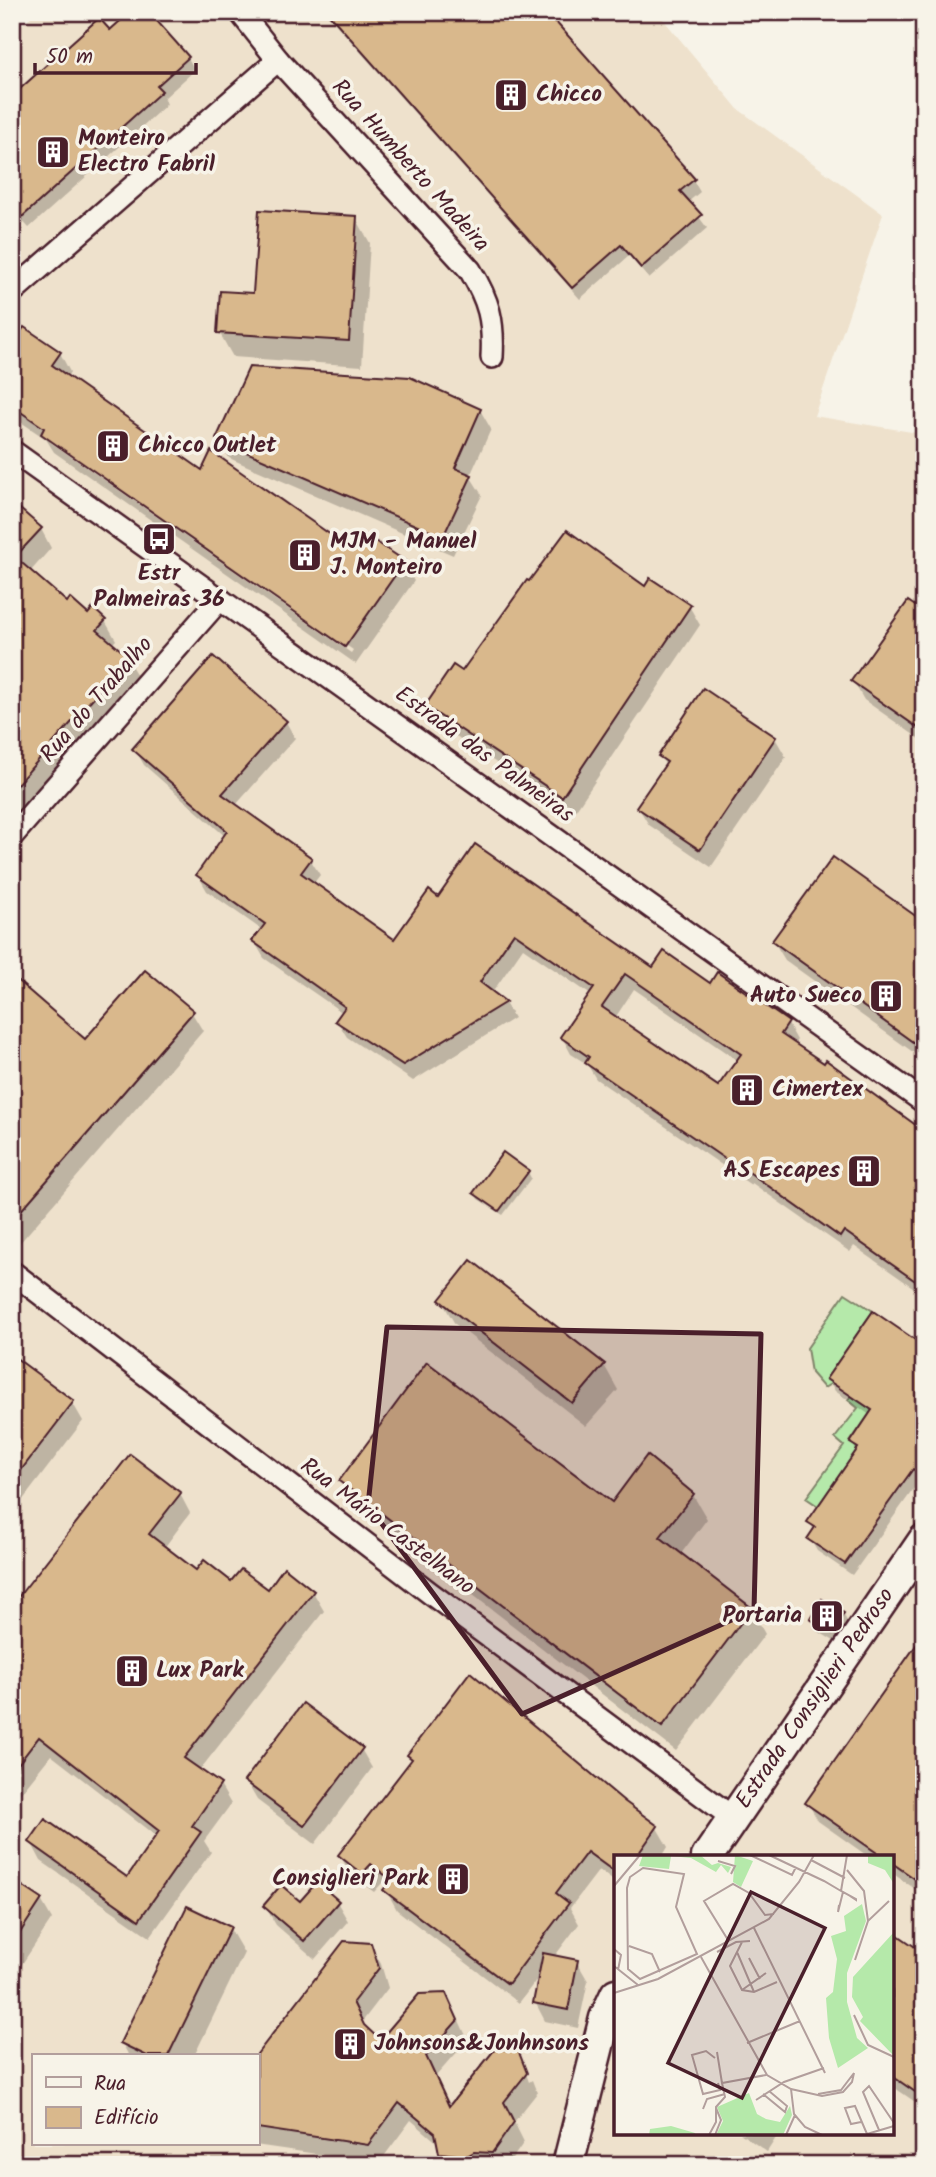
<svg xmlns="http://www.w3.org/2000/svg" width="936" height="2177" viewBox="0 0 936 2177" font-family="Kalam,sans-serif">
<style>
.built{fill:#eee1cc;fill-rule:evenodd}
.green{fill:#b5e9aa;stroke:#80846a;stroke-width:2}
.shadow{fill:#0003;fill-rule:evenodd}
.building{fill:#d9b88c;stroke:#4a1f2b;stroke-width:2;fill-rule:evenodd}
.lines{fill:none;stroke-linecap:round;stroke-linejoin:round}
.street-casing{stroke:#4a1f2b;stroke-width:26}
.secondary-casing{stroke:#4a1f2b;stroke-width:35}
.street{stroke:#f7f3e8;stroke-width:21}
.secondary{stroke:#f7f3e8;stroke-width:30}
.marked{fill:#4a1f2b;fill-opacity:0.2;stroke:#4a1f2b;stroke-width:5;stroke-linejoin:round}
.labels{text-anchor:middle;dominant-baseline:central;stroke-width:7;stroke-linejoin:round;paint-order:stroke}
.poi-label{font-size:23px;font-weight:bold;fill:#4a1f2b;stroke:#f7f3e8;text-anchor:start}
.street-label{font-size:23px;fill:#4a1f2b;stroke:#f7f3e8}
.inset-road{fill:none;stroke:#b29e9c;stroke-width:2}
.view{fill:#4a1f2b;fill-opacity:0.15;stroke:#4a1f2b;stroke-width:3.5}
.inset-edge{fill:none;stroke:#4a1f2b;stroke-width:3.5}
</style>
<rect width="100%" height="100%" fill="#f7f3e8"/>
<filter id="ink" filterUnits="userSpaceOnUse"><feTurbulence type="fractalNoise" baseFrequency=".0143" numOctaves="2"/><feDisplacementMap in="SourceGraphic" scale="14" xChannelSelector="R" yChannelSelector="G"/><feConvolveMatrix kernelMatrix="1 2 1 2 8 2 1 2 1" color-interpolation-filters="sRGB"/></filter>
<g filter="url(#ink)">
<!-- built -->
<path class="built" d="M36,12H657L738,109L883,214L814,416L924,434V2165H12V34ZM616,1857H892V2133H616ZM33,2056H257V2144H33Z"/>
<!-- green -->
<g class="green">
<polygon points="845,1293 873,1311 826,1379 832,1383 824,1388 811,1373 807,1348"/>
<polygon points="851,1396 872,1410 850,1442 858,1448 818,1506 806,1498 844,1446 835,1438 858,1408 848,1400"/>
</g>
<!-- shadow -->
<g class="shadow">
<polygon points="147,12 188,58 195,70 164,98 167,104 29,228 12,209 12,99 110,33"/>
<polygon points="325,12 545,12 693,180 700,192 688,202 707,228 649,279 629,256 580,299"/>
<polygon points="356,218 370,243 362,366 233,357 219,332 255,295"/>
<path d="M12,347L60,353L70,372L67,377L203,473L352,551L403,563L414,581L356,664L54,452L46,439L12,416ZM50,438L353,650L351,653L50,442Z"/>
<polygon points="480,410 491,429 470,476 482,495 453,555 229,458 218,439"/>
<polygon points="12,504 41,529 51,548 30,572 67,604 88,617 105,621 116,640 111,645 127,659 138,677 12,821"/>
<polygon points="645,588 689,606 700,625 573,814 438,724 428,706 462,673"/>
<polygon points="924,614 924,742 864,700 853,681"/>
<path d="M286,722L295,738L235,806L310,859L320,875L313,884L394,941L439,899L653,969L711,985L788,1024L797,1040L794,1044L924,1133V1295L854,1246L850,1252L752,1183L751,1185L596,1079L587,1064L571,1054L562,1037L591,995L523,948L492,993L505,1003L514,1018L413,1081L347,1037L337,1021L343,1013L264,958L254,941L262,930L207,891L198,875L226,837L144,765L135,749ZM634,989L738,1061L718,1088L615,1018Z"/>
<polygon points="775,738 786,757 711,867 649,825 638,807 666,766 660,756"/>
<polygon points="924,924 924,1060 785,960 774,942"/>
<polygon points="12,978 85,1042 192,1013 203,1031 18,1245 12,1240"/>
<polygon points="528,1172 531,1178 503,1215 478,1199 475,1193"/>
<polygon points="441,1300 604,1365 618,1390 586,1426 455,1324"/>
<polygon points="924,1348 924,1482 920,1480 852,1575 817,1551 810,1539 815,1531 809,1522 857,1452 852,1443 870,1415 835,1391 828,1379"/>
<polygon points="12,1357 72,1402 83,1421 12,1514"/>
<polygon points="341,1481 612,1505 693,1495 707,1519 680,1555 751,1609 765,1634 676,1751 356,1505"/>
<polygon points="180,1494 190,1513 164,1548 196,1573 232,1584 268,1591 313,1592 324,1611 199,1771 220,1785 231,1804 204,1841 211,1852 150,1937 41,1861 31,1842 127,1879 157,1837 51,1755 12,1804 12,1608"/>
<polygon points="843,1614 850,1626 839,1644 819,1632 812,1619"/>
<polygon points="924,1637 924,1895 892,1873 892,1857 869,1857 818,1821 808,1803"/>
<polygon points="361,1749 372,1768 315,1844 257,1800 246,1781"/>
<polygon points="409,1756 623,1803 657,1828 668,1847 662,1857 616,1857 616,1883 599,1870 570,1908 579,1924 554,1957 577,1962 588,1981 578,2028 545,2021 535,2002 540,1975 519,2003 397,1910 386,1890 388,1887 383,1882 374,1892 351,1875 340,1855 412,1761"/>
<polygon points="12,1882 41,1900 52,1919 12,1979"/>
<polygon points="337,1902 348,1921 315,1959 276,1925 265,1906"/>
<polygon points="188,1908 230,1929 244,1953 194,2056 129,2056 122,2043"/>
<polygon points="892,1933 916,1950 924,1938 924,2108 892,2086"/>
<polygon points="370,1944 381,1964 388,1988 362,2022 365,2029 380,2042 445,1995 456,2014 468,2040 436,2076 450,2108 517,2052 526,2068 524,2068 529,2082 532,2080 537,2093 514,2122 524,2142 508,2165 448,2165 439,2144 411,2120 379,2163 248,2144 257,2144 257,2056"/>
<polygon points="740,2133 779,2133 767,2152"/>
</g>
<!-- building -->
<g class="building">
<polygon points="130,12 149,12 189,57 157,86 162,91 22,217 12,207 12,96 99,18 110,30"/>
<polygon points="327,12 547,12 695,179 680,191 702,215 641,268 621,245 572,288"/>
<polygon points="259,210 357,216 349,341 217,333 220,291 253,293"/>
<polygon points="24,327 61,352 52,365 202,470 211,451 351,549 363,533 405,561 345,647 41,434 44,428 12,406 12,344"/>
<polygon points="249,367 410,377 481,409 455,468 472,475 443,537 216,439"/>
<polygon points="12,502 42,528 15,557 67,602 70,598 88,614 93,608 106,620 97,630 129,657 12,790"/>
<polygon points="567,530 645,586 650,578 691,605 562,797 425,706 453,665 462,671 527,580 529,581"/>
<polygon points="908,601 924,612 924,732 851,681"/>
<path d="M213,656L287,721L222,794L312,858L301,873L394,939L429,890L438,897L475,844L653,967L664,951L710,983L717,972L789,1022L781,1034L824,1063L826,1060L924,1131V1287L844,1231L840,1237L743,1168L741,1170L585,1063L589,1057L560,1037L594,988L514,933L480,982L506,1002L403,1065L335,1021L345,1007L252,941L265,924L196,875L227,831L132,749ZM625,974L741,1054L718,1086L602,1007Z"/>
<polygon points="703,688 776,737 700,850 636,807 667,762 658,756"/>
<polygon points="833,857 924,922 924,1050 772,941"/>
<polygon points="145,970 194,1011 12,1221 12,976 85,1039"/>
<polygon points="503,1152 529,1171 499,1211 473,1193"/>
<polygon points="471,1260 605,1364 572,1403 439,1300"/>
<polygon points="873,1311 924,1346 924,1476 913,1469 845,1564 807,1539 815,1527 807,1522 858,1448 850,1443 872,1410 826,1379"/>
<polygon points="12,1355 74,1401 12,1482"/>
<polygon points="427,1362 612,1502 647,1455 694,1494 660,1537 752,1608 662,1727 339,1481"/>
<polygon points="130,1454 181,1493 149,1534 196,1570 204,1560 231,1581 241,1569 268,1589 284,1567 314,1591 184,1758 221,1784 192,1826 201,1832 139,1920 29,1842 45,1819 127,1877 159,1831 39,1737 12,1772 12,1605"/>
<polygon points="822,1599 844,1613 832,1633 810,1619"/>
<polygon points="924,1634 924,1885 892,1863 892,1857 883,1857 805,1803"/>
<polygon points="470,1672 624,1801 658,1826 636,1857 616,1857 616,1873 587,1852 556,1893 569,1903 508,1984 383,1890 391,1880 371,1864 362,1874 338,1855 412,1759 407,1755"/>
<polygon points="303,1703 363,1748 304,1826 244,1781"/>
<polygon points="12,1879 42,1899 12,1945"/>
<polygon points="317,1882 339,1901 304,1941 263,1906 281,1885 300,1901"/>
<polygon points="187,1906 231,1927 168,2056 147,2056 120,2043"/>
<polygon points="892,1931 924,1953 924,2098 892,2076"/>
<polygon points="344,1941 371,1943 379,1968 353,2002 364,2025 380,2040 419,1994 446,1993 458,2020 426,2056 449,2106 495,2049 518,2050 527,2073 504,2102 514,2122 492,2153 474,2152 467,2156 439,2153 435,2133 399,2103 368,2145 257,2128 257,2054"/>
<polygon points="543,1953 578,1960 568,2010 533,2003"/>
</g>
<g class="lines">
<!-- street casing -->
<g class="street-casing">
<g id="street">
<polyline points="240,12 278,60"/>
<path d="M12,292L278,60L470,270C489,301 494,321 492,357"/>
<polyline points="12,451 924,1102"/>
<polyline points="12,836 220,599"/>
<polyline points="12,1272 430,1593 733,1818"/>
</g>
</g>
<!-- secondary casing -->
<g class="secondary-casing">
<g id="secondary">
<path id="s1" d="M707,1857L924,1540"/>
<polyline points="568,2165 605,2018 616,1994"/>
</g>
</g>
<!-- street -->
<use href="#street" class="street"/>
<!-- secondary -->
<use href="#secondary" class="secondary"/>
</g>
</g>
<!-- marked area -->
<path class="marked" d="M387,1327L761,1334L754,1610L522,1714L368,1505Z"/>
<!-- icons -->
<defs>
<g id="building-square" transform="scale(1.75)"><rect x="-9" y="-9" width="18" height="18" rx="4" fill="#4a1f2b" stroke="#f7f3e8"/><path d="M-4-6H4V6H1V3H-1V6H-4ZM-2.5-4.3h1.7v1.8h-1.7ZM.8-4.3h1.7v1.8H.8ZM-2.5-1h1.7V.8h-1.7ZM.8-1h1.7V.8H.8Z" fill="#fff"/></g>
<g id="bus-square" transform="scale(1.75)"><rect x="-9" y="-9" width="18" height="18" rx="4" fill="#4a1f2b" stroke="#f7f3e8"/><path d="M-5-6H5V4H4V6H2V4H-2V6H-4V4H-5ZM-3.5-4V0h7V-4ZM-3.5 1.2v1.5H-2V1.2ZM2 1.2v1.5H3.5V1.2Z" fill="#fff"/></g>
</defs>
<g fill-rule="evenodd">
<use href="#building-square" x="511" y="95"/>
<use href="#building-square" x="53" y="152"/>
<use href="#building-square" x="113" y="446"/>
<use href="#bus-square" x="159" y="539"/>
<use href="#building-square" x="305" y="555"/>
<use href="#building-square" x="886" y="996"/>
<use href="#building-square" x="747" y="1090"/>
<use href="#building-square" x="864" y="1171"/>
<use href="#building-square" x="827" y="1616"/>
<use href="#building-square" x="132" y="1671"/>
<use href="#building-square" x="453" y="1879"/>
<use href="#building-square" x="350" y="2044"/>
</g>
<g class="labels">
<!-- poi labels -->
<g class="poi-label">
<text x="536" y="95">Chicco</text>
<text x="78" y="139">Monteiro<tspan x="78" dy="26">Electro Fabril</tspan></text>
<text x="138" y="446">Chicco Outlet</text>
<text x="330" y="542">MJM - Manuel<tspan x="330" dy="26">J. Monteiro</tspan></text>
<text x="159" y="574" text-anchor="middle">Estr<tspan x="159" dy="26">Palmeiras 36</tspan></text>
<text x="862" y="996" text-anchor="end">Auto Sueco</text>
<text x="772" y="1090">Cimertex</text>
<text x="840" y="1171" text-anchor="end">AS Escapes</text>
<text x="802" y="1616" text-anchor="end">Portaria</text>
<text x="156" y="1671">Lux Park</text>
<text x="428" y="1879" text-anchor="end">Consiglieri Park</text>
<text x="374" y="2044">Johnsons&amp;Jonhnsons</text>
</g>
<!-- street labels -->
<g class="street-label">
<text transform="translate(410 166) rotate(48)">Rua Humberto Madeira</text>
<text transform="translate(97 700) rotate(-49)">Rua do Trabalho</text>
<text transform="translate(484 755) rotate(36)">Estrada das Palmeiras</text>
<text transform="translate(387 1527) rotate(37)">Rua Mário Castelhano</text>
<text stroke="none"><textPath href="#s1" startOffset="192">Estrada Consiglieri Pedroso</textPath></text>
</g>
</g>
<!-- overview -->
<g transform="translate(614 1855)">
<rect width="280" height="280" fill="#f7f3e8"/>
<path d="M29,0H86L98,10L104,8L117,12L114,18L107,10L102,17L77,3L57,1L55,14L25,11ZM121,0L139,6L127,32L119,27ZM254,0H280V29L271,15L254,8ZM248,49L252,66L233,118V147L243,183L254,193L224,213L215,183L212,143L219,137L223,104L217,81L232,76L230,61ZM280,77V198L279,200L246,166L249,162L238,142L239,122ZM135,238L143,259L152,264L166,267L176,251L178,260L169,280H102L109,266L103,252ZM57,271L81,278L82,280H35L36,274Z" fill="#b5e9aa"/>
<path class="inset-road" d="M136,0L178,20L182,12M155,0L210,26L227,36L242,44V45L236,41M197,5L231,23M104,6L121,11L117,19M29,13L70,19L62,52L83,99L26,124L14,114L13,33L16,22ZM233,15L250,36L254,66L275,46M0,31L26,0M227,36L233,0M225,50L224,57L229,37M140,73L211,218M114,85L90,46L119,29L135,38L151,60L160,59M128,87L116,111L128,135L140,137L163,127M15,91L38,99L46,117M0,94L7,100L4,115M103,97L122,87L136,86M123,97L140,137M87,102L153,220L177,234L208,241L229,237L238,227L240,218L227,235L204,239M135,103L146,124M241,105L254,66M0,111L24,130M128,135L152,118M0,138L44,124L155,64L185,27L200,0M240,160L254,190L280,202M133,188L186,166M103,197L108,228L152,220M101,203L92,196L78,200L89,239L106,235L104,228M177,234L180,259L191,272L208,280M149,239L171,257L173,251L155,236M142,245L170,227L210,213M89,254L93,244L111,239M247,267L237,269L231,253L241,251L253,279L280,271M265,275L249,237L255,231L280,268M95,280L102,267V252L111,242L108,228M101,280L107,265L102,253M172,280L181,260"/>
<path class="view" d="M137,37L211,73L128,243L54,208Z"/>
<rect width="280" height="280" class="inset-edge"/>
</g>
<!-- margin -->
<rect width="936" height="2177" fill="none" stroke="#f7f3e8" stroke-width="42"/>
<rect x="21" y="21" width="894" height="2135" fill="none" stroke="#4a1f2b" stroke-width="2.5" filter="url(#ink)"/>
<!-- legend -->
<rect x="32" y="2054" width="228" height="91" fill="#f7f3e8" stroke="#b29e9c" stroke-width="2"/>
<rect x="46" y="2077" width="35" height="10" fill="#f7f3e8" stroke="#b29e9c" stroke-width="2"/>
<text x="94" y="2090" font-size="21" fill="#4a1f2b">Rua</text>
<rect x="46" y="2107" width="35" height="21" fill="#d9b88c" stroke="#b29e9c" stroke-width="2"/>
<text x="94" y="2124" font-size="21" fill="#4a1f2b">Edifício</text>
<!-- scale -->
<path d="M35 63v10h161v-10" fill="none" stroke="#4a1f2b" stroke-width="3.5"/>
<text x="46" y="63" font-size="21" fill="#4a1f2b" stroke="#f7f3e8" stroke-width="5" paint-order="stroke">50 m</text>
</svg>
